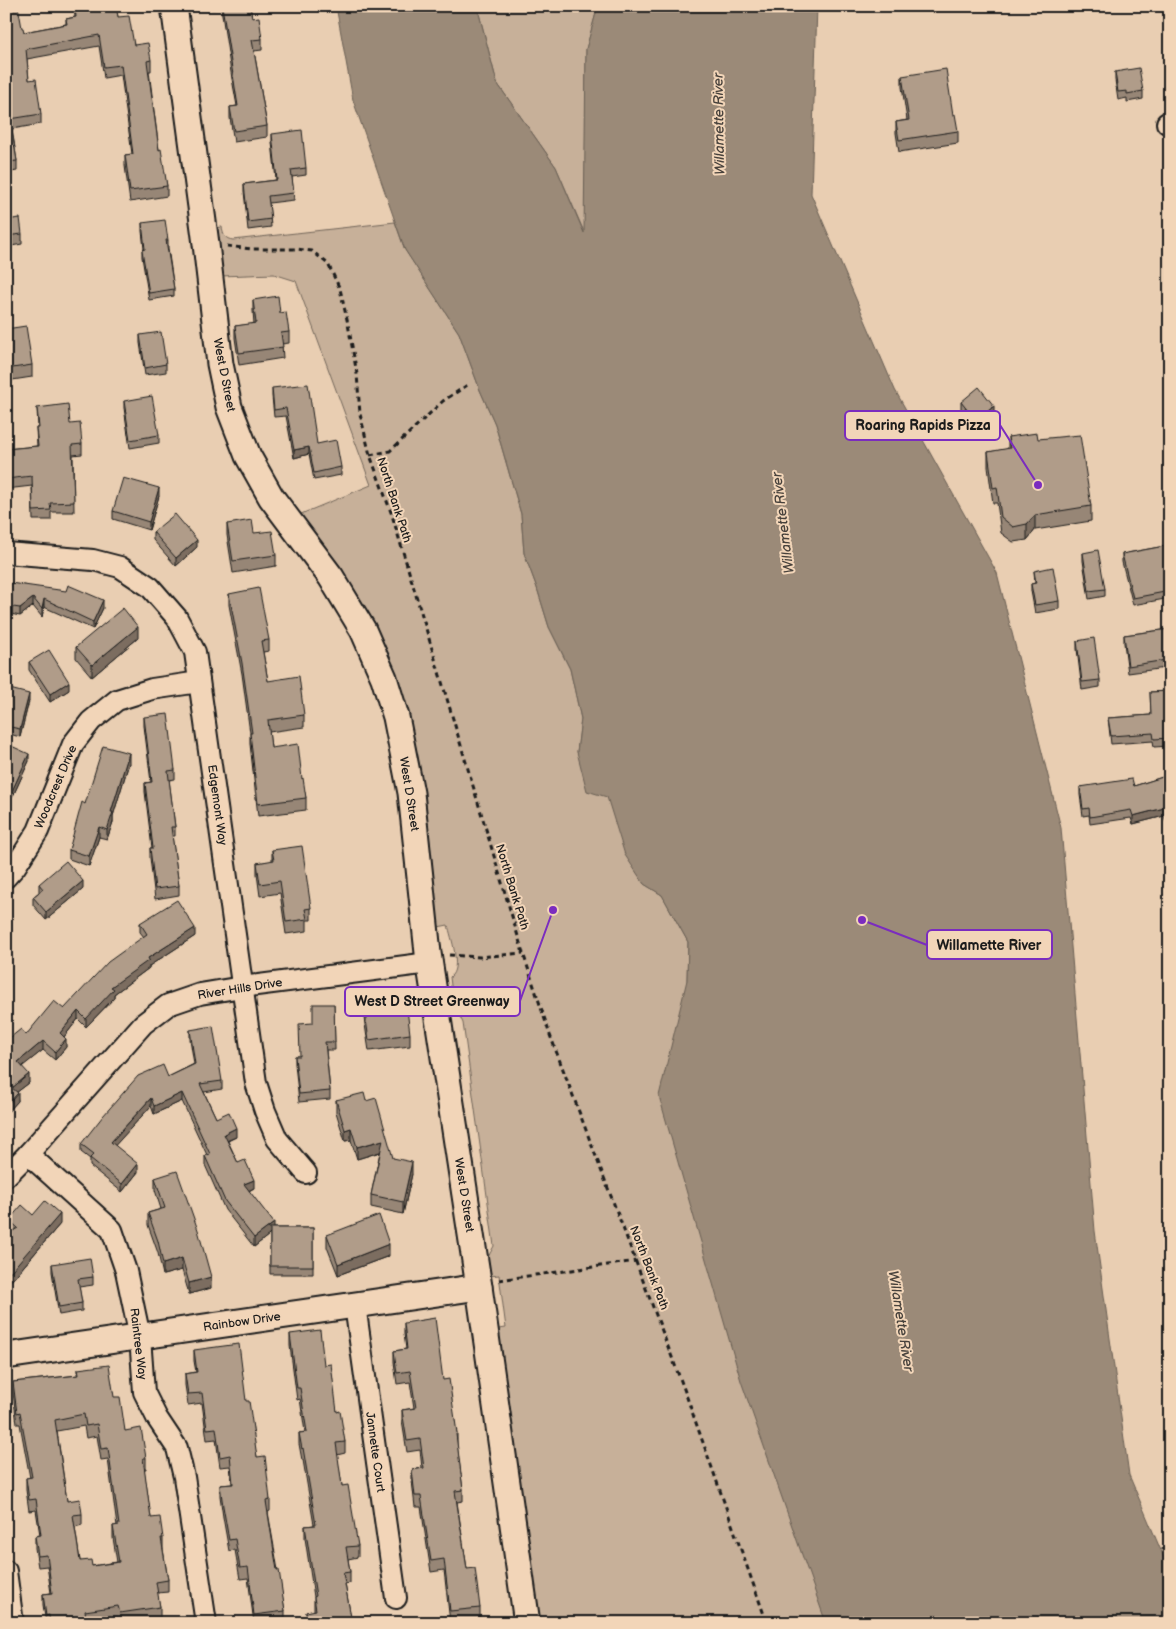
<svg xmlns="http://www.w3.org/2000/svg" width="1176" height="1629" viewBox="0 0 1176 1629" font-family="'Balsamiq Sans',sans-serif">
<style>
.green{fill:#c7b099;stroke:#72665a}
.water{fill:#9b8a78;stroke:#685e53}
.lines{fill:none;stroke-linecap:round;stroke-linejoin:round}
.minor-casing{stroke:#1c1c1c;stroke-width:24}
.tertiary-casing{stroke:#1c1c1c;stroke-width:29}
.path{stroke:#1c1c1c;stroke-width:3;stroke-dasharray:5 4;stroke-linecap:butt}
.minor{stroke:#f2d5b8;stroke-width:20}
.tertiary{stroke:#f2d5b8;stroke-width:25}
.wall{fill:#978676;stroke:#1c1c1c;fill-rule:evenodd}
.shaded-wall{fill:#7b6d60;stroke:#1c1c1c}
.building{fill:#b09c89;stroke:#1c1c1c;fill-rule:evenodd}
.labels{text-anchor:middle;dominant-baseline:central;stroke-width:4;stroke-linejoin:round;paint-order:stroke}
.street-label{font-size:12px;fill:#1c1c1c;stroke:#f2d5b8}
.water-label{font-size:14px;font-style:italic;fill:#48423c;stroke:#f2d5b8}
.leader{fill:none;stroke:#7b2cbf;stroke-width:2}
.callout-dot{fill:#7b2cbf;stroke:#f2d5b8;stroke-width:2}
.callout{fill:#f2d5b8;stroke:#7b2cbf;stroke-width:2}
.callout-label{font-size:14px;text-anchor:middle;font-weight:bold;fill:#1c1c1c}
</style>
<rect width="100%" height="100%" fill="#e9ceb2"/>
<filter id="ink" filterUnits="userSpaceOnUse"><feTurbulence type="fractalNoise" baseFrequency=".02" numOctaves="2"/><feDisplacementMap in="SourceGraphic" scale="10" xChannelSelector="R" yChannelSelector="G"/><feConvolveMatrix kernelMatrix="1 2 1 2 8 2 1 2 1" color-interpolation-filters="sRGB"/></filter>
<g filter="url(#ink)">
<!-- green -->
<g class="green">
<polygon points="477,6 598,6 586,49 585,234 556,167 497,83"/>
<path d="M395,222L405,250L459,333L480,390L495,424L521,514L524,553L537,588L549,627L570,669L581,719L577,752L607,796L644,884L662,895L688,942L687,980L820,1602L826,1623H540L492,1330L506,1328L499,1275L489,1276L486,1261L494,1246L463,1023L453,1002L450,977C462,968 451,938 448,925L438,927C428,823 423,723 376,628C356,587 327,552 301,514L371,485L296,281L274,274L221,276L215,228L222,227C223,235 225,239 233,240Z"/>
</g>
<!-- water -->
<polygon class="water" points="336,6 477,6 497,83 556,167 584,233 586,49 598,6 817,6 811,194 895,390 997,573 1061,828 1095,1231 1129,1475 1170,1572 1170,1623 826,1623 741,1381 659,1096 687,980 688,942 662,895 644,884 625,855 607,797 587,791 577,752 581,719 570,669 549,627 537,588 524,553 521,514 495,424 480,390 459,333 405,250 353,100"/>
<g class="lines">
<!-- minor casing -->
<g class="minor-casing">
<g id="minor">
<polyline points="1167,123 1170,123"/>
<polyline points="6,553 93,560 120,567 150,587 177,618 195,652 256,1083 265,1111 277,1139 306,1173"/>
<polyline points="6,877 15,867 38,831 73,744 91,721 117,700 152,689 199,682"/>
<polyline points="28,1154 112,1230 126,1271 140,1337 144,1392 157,1418 177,1448 184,1477 206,1623"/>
<polyline points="6,1176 28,1154 143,1024 168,1005 200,994 242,987 429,963"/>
<polyline points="355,1305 396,1598"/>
<polyline points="6,1571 13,1623"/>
</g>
</g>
<!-- tertiary casing -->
<g class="tertiary-casing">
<g id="tertiary">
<polyline points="174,6 206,244 220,364 229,407 248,456 271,497 331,577 363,630 384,678 396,717 411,793 428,953 479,1287 527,1623"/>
<polyline points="6,1356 479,1287"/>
</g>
</g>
<!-- path -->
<g class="path">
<polyline points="227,246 251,249 296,249 312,251 328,264 340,289 348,324 357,374 360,414 370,455 392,515 523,953 550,1035 684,1389 767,1623"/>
<polyline points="370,455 390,451 443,401 469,384"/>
<polyline points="449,955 480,957 523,953"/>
<polyline points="499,1280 637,1261"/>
</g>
<!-- minor -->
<use href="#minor" class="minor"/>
<!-- tertiary -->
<use href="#tertiary" class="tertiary"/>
</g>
<!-- wall -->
<g class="wall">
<polygon points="6,6 24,32 66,24 66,19 75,17 74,6 116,6 118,17 134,45 151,60 151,71 149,71 159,150 167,186 167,196 130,202 125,166 125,155 132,154 121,75 104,78 99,46 27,59 29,80 41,114 41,124 12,129 17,161 17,171 6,173"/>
<polygon points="212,6 250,6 252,18 262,39 262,50 254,51 267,126 267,137 234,142 230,118 230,107 237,106 232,79 221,8 212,9"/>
<polygon points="1115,72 1143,91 1143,99 1127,102 1127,98 1118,100 1115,80"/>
<polygon points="902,76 958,131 958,143 899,152 896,133 896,122 907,120 902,87"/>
<polygon points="272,134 306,168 306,175 292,177 294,200 269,203 271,227 248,230 244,191 244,184 276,180 272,142"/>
<polygon points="6,220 22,234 22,244 6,247"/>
<polygon points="142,223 168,240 168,248 174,289 174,296 149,300 142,257 142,250 144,249 142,231"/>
<polygon points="6,266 9,287 9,298 6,298"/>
<polygon points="253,300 280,313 289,332 289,343 282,344 283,358 239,365 235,338 235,326 254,324 253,311"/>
<polygon points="6,329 32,365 32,377 6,381"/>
<polygon points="140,335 166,364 166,372 145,375 140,343"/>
<polygon points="272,388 317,444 341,467 341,475 314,480 309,454 294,458 286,416 274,417 272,396"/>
<polygon points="124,401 159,435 159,443 130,448 124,408"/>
<polygon points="961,402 994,414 976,429 961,410"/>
<polygon points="37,408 70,424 82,444 82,454 73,455 74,512 51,512 51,520 33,520 32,486 6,489 6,449 37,446 36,428 38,428"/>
<polygon points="1008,437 1038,439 1091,506 1091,521 1035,530 1027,540 1013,542 1001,533 997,503 993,503 988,467 988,452 1008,449"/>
<polygon points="159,496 149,530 113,519 113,511"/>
<polygon points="227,524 254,533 276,555 276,566 233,573 227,535"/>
<polygon points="153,532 197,547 176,566 153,540"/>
<polygon points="1170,545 1170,598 1133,605 1122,562 1122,554"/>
<polygon points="1083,553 1105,589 1105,596 1089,599 1083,561"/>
<polygon points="1034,571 1059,601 1059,609 1035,613 1031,591 1031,584 1035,583"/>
<polygon points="6,584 103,608 93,629 44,607 42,617 33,606 20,616 6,613"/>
<polygon points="229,594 269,640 269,651 263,652 268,681 304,715 304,727 269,732 271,748 302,779 306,798 306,810 258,816 250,744 250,733 242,674 229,605"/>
<polygon points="1170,629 1170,746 1154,747 1153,741 1111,744 1108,718 1151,715 1150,692 1169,691 1166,668 1128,673 1124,643 1124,635"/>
<polygon points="138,638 92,677 76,658 76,647"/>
<polygon points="1077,641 1100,680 1100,687 1082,690 1077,649"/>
<polygon points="29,662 69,690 50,702 29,670"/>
<polygon points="6,688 29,701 20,737 6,733"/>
<polygon points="144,717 175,770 175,779 169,780 175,827 175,836 172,836 179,886 179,895 155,899 150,858 150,848 152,848 145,792 145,783 151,782 144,726"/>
<polygon points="6,746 29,761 12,798 6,796"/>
<polygon points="129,763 113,816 113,822 107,839 99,837 89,866 69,859 69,850 85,804"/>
<polygon points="1169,775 1166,822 1164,816 1133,824 1131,818 1090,824 1089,815 1083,816 1080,795 1080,787 1134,786"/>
<polygon points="272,850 311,908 311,920 307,920 307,931 286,934 280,893 260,896 257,874 257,863 272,861"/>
<polygon points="39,884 83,889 46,920 33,905 33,897 39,892"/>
<polygon points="140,923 195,936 149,966 149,968 114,994 114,998 86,1027 78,1019 64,1037 66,1047 55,1060 43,1050 22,1066 29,1083 17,1092 18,1101 6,1114 26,1035 64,1009 144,937 140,932"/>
<polygon points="334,1004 335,1050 326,1050 330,1091 330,1099 299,1102 295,1064 295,1056 300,1056 313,1023"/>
<polygon points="364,1006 410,1034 410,1046 369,1051 364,1018"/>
<polygon points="190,1030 222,1081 222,1089 204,1092 216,1118 236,1137 228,1141 238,1163 254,1188 249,1191 274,1228 313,1228 313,1274 270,1274 270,1234 254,1247 225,1210 205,1165 205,1156 207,1155 182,1101 154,1114 151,1106 115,1145 138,1172 122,1192 90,1166 90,1159 81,1152 81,1144 168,1077 194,1064 190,1039"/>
<polygon points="336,1100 366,1101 393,1158 412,1174 403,1214 371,1207 371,1195 380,1152 357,1159 351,1140 345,1141 336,1112"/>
<polygon points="155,1178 211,1288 189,1294 182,1270 163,1275 158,1253 148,1225 148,1213 161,1209 155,1190"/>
<polygon points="33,1215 60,1224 12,1280 12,1232 9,1229 9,1220"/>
<polygon points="327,1235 389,1256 338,1275 327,1247"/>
<polygon points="52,1264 93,1277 93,1285 79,1287 82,1303 82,1311 59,1315 52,1272"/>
<polygon points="404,1323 443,1380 457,1433 457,1444 463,1490 463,1501 457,1502 467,1569 480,1608 480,1619 450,1622 444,1570 431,1572 421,1507 415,1507 412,1481 412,1470 422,1468 420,1450 407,1452 402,1421 402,1410 414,1408 410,1382 397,1384 394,1362 394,1351 406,1349 404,1334"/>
<polygon points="290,1334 324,1365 345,1442 345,1453 337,1455 342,1486 358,1546 358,1557 348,1559 350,1572 350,1583 345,1584 352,1623 306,1623 306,1612 314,1611 314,1597 305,1538 305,1526 314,1525 303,1460 302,1460 299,1444 299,1433 305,1432 300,1399 297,1400 290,1346"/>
<polygon points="194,1350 246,1401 257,1457 270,1500 270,1511 268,1512 285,1611 285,1622 254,1623 248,1578 240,1579 235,1550 229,1551 223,1517 220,1496 220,1485 232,1484 230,1466 220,1467 216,1439 207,1440 202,1403 188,1405 185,1385 185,1374 196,1372 194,1361"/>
<path d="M78,1369L114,1397L125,1431L146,1458V1469H144L151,1518L163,1538V1549L168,1580V1592L157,1593L160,1607V1618L132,1623H119L118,1617L86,1622L87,1623H46L43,1605V1594L51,1593L47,1566L38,1567L35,1548V1536L40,1535L36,1510L29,1511L26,1490V1478H30L20,1424H17L13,1393V1382L78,1375ZM84,1426L86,1438L97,1436L101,1460L108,1459L117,1526H113V1538L117,1562L92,1566L80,1561L75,1527L82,1525V1514L67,1501L57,1431Z"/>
</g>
<!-- shaded-wall -->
<g class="shaded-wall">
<polygon points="994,406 994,414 976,429 976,421"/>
<polygon points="309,447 309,454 294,458 294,450"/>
<polygon points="159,488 159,496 149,530 149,522"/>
<polygon points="1035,515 1035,530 1027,540 1027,524"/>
<polygon points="197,540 197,547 176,566 176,558"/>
<polygon points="33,598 33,606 20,616 20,608"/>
<polygon points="44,599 44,607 42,617 42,609"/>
<polygon points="103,600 103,608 93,629 93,622"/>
<polygon points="138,627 138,638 92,677 92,665"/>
<polygon points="69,682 69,690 50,702 50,694"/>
<polygon points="29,694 29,701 20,737 20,729"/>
<polygon points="129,753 129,763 113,816 113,822 107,839 107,830 111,812"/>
<polygon points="29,754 29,761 12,798 12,791"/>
<polygon points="1164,808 1164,816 1133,824 1133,816"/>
<polygon points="1170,813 1170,820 1166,822 1166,814"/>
<polygon points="99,827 99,837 89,866 89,856"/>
<polygon points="83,881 83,889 46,920 46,912"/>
<polygon points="195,928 195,936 149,966 149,968 114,994 114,998 86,1027 86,1019 111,987 148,958"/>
<polygon points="78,1011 78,1019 60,1042 60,1033"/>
<polygon points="66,1039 66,1047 55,1060 55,1052"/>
<polygon points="43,1041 43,1050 18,1070 18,1062"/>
<polygon points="29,1074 29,1083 12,1096 12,1088"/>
<polygon points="18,1093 18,1101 6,1114 6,1106"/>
<polygon points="182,1093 182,1101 154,1114 154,1106"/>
<polygon points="151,1098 151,1106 111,1150 111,1142"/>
<polygon points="236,1128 236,1137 224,1142 224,1134"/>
<polygon points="351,1128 351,1140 345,1141 345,1130"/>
<polygon points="383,1140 383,1151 357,1159 357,1147"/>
<polygon points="412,1162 412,1174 403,1214 403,1202"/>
<polygon points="138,1164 138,1172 122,1192 122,1184"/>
<polygon points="254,1180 254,1188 244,1193 244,1184"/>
<polygon points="60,1214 60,1224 12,1280 6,1283 6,1274"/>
<polygon points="274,1223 274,1231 254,1247 254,1238"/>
<polygon points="389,1244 389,1256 338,1275 338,1264"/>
<polygon points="182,1258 182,1270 163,1275 163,1264"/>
<polygon points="211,1277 211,1288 189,1294 189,1283"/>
</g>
<!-- building -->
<g class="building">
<polygon points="6,6 18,6 22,28 23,28 24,32 67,24 66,19 76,17 75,6 116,6 118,17 129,16 134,45 148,43 151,60 147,61 159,150 161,149 167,186 130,191 125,155 133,154 121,65 104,67 99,35 26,49 29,80 36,79 41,114 10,119 17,161 6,162"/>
<polygon points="222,6 250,6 252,18 259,17 262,39 252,40 267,126 234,131 230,107 238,106"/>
<polygon points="1139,68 1143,91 1127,94 1127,91 1118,92 1115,72"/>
<polygon points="946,69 953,115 955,114 958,131 899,140 896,122 909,120 902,76"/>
<polygon points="302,130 306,168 291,170 294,193 268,196 271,219 248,222 244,184 277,180 272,134"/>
<polygon points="20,218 22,234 6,236 6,220"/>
<polygon points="165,220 168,240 166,240 174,289 149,293 142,250 145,249 142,223"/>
<polygon points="6,266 9,287 6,288"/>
<polygon points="278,296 280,313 286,312 289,332 281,333 283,347 239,353 235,326 256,323 253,300"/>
<polygon points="26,326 32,365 6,369 6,329"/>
<polygon points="161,332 166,364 145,368 140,335"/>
<polygon points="308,384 317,444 336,440 341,467 314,473 309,447 294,450 286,408 274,410 272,388"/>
<polygon points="979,387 994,406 976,421 961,402"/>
<polygon points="152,396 159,435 130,440 124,401"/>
<polygon points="68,404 70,424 80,423 82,444 72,445 74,502 50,503 51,510 33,511 32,476 6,479 6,449 38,446 36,428 39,428 37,408"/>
<polygon points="1037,433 1038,439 1080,435 1091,506 1035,515 1027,524 1013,527 1001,517 997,487 993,488 988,452 1010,448 1008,437"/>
<polygon points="123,478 159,488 149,522 113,511"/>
<polygon points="175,514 197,540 176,558 153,532"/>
<polygon points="252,520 254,533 272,531 276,555 233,561 227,524"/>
<polygon points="1170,545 1170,591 1133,598 1122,554"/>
<polygon points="1098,550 1105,589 1089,591 1083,553"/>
<polygon points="1053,567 1059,601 1035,605 1031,584 1036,583 1034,571"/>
<polygon points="10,583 66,591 68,585 103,600 93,622 44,599 42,609 33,598 20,608 6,606 6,584 9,584"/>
<polygon points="259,588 269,640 261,641 268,681 299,676 304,715 268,720 271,748 298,744 302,779 303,778 306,798 258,804 250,733 252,733 242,663 229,594"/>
<polygon points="123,608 138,627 92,665 76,647"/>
<polygon points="1170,629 1170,665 1167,666 1166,660 1128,666 1124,635"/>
<polygon points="1094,638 1100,680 1082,682 1077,641"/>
<polygon points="49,650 69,682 50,694 29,662"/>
<polygon points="1167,669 1170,669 1170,685"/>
<polygon points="6,688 29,694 20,729 6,726"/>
<polygon points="1170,691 1170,738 1154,739 1153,733 1111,736 1108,718 1151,715 1150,692"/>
<polygon points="168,714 175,770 168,771 175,827 171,827 179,886 155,889 150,848 153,848 145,783 152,782 144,717"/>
<polygon points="7,744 29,754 12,791 6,788 6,746"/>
<polygon points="103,746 129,753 111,812 113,812 107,830 99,827 89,856 69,850 82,802 85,804"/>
<polygon points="1169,775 1170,777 1170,813 1166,814 1164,808 1133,816 1131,810 1090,817 1089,808 1083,809 1080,787 1132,779 1134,786"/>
<polygon points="302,846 311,908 305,909 307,919 286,922 280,881 260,884 257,863 274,860 272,850"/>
<polygon points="66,861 83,881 46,912 33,897 43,889 39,884"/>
<polygon points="177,900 195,928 148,958 149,960 111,987 114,989 86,1019 78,1011 60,1033 66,1039 55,1052 43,1041 18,1062 29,1074 12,1088 18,1093 6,1106 6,1041 21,1029 26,1035 54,1001 64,1009 108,962 147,934 140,923"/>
<polygon points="406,1001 410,1034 369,1040 364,1006"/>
<polygon points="313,1004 334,1004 335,1042 325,1042 330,1091 299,1094 295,1056 300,1056 299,1024 313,1023"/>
<polygon points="213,1026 222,1081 200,1084 216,1118 229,1112 236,1128 224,1134 238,1163 245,1160 254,1180 244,1184 274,1223 254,1238 225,1201 205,1156 210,1154 182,1093 154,1106 151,1098 111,1142 138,1164 122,1184 90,1158 94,1154 81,1144 103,1116 138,1076 163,1065 168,1077 195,1064 190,1030"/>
<polygon points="364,1093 366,1101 376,1098 393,1158 412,1162 403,1202 371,1195 383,1140 357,1147 351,1128 345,1130 336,1100"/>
<polygon points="177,1171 198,1230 211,1277 189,1283 182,1258 163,1264 158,1241 148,1213 165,1208 155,1178"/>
<polygon points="45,1201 60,1214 12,1270 6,1274 6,1235 18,1228 9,1220 22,1205 33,1215"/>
<polygon points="379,1215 389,1244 338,1264 327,1235"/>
<rect x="270" y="1228" width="43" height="38"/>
<polygon points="90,1258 93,1277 78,1279 82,1303 59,1307 52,1264"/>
<polygon points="435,1318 443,1380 449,1379 457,1433 456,1434 463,1490 455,1491 467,1569 475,1568 480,1608 450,1611 444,1559 431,1561 421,1496 415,1496 412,1470 424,1468 420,1439 407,1441 402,1410 416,1408 410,1371 397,1373 394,1351 407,1349 404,1323"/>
<polygon points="320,1330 324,1365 331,1364 337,1412 340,1411 345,1442 336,1443 342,1486 348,1485 358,1546 346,1547 350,1572 343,1573 352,1623 308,1623 306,1612 316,1610 314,1597 316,1596 305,1526 316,1525 303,1448 302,1449 299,1433 307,1432 300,1388 297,1388 290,1334"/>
<polygon points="239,1344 246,1401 249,1401 257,1457 265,1456 270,1500 266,1501 277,1570 279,1570 285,1611 254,1615 248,1567 240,1568 235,1539 229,1540 223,1506 220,1485 233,1484 230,1455 220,1457 216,1428 207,1429 202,1393 188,1394 185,1374 197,1372 194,1350"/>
<path d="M109,1365L114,1397H120L125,1431L141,1428L146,1458H143L151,1518L160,1517L163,1538H161L168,1580L156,1582L160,1607L120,1613L118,1606L85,1611L87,1623H50L49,1615L46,1616L43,1594L52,1593L47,1555L38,1556L35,1536L41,1535L36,1499L29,1500L26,1478L32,1477L20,1412L17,1413L13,1382L79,1375L78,1369ZM84,1414L86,1426L97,1424L101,1449L108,1448L119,1525L113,1526L119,1562L92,1566L91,1560L80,1561L73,1515L82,1514L80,1499L67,1501L55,1420Z"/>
</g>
</g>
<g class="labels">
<!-- street labels -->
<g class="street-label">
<text transform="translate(224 375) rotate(79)">West D Street</text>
<text transform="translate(394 500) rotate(72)">North Bank Path</text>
<text transform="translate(56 787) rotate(-67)">Woodcrest Drive</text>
<text transform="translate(409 794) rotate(81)">West D Street</text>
<text transform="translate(217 805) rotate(82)">Edgemont Way</text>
<text transform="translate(512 887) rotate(73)">North Bank Path</text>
<text transform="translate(240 989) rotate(-9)">River Hills Drive</text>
<text transform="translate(464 1195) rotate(81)">West D Street</text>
<text transform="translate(649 1268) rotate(69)">North Bank Path</text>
<text transform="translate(242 1322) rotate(-8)">Rainbow Drive</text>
<text transform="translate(138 1344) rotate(83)">Raintree Way</text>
<text transform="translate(375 1452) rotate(82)">Jannette Court</text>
</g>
<!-- water labels -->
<g class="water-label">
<text transform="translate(719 124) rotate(-91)">Willamette River</text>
<text transform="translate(783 523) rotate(-97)">Willamette River</text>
<text transform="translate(901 1321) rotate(81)">Willamette River</text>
</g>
</g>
<!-- callouts -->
<path class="leader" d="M1038 485L1000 425M862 920L927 945M553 910L520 1001"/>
<g class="callout-dot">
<circle cx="1038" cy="485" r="5"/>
<circle cx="862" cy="920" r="5"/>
<circle cx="553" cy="910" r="5"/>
</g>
<g class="callout">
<rect x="845" y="411" width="155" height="29" rx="5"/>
<rect x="927" y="930" width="125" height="29" rx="5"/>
<rect x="345" y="987" width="175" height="29" rx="5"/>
</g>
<g class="callout-label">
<text x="923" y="430">Roaring Rapids Pizza</text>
<text x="989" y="950">Willamette River</text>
<text x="432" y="1006">West D Street Greenway</text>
</g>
<!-- margin -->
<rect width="1176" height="1629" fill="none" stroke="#f2d5b8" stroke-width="25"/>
<rect x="12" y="12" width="1151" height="1604" fill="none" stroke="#1c1c1c" stroke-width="2" filter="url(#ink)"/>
</svg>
